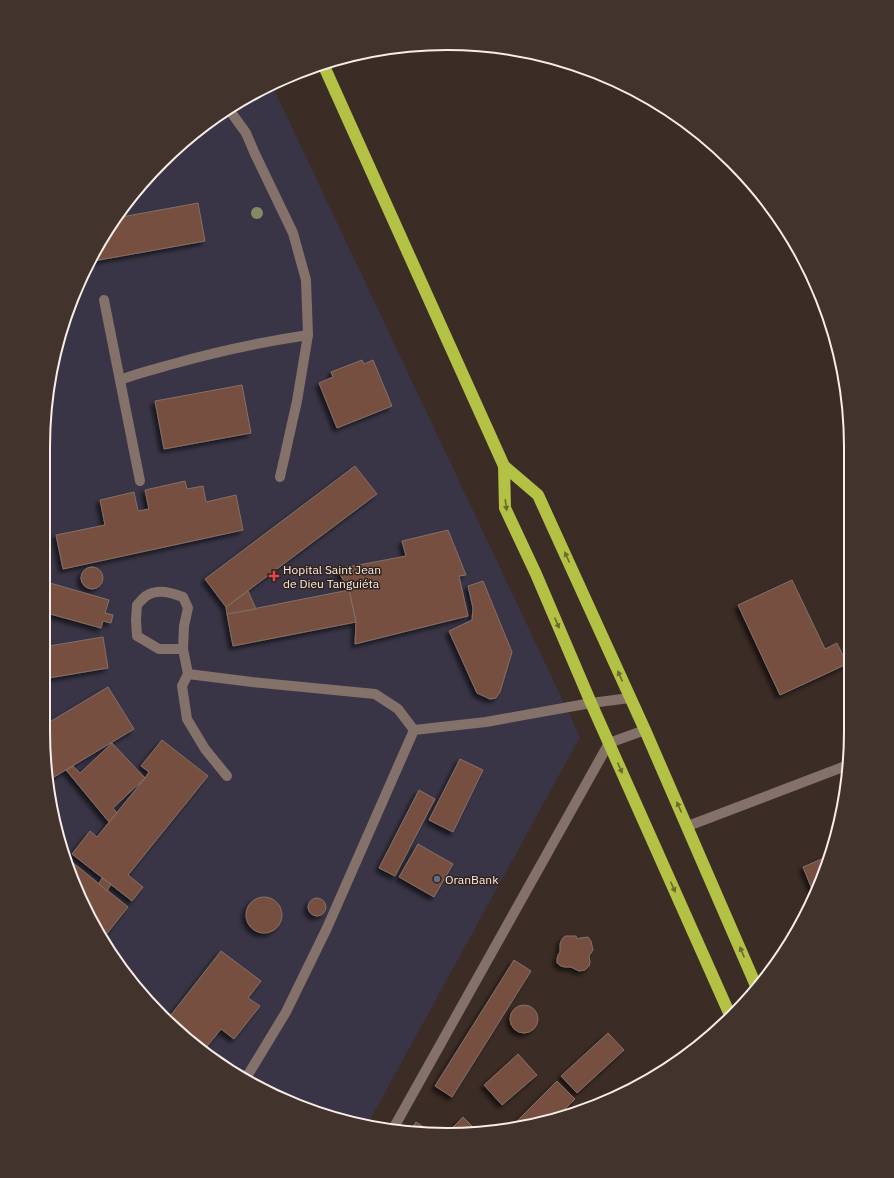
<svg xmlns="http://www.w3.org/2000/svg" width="894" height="1178" viewBox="0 0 894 1178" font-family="'IBM Plex Sans',sans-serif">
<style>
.medical{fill:#393546}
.building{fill:#765040;stroke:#837068;filter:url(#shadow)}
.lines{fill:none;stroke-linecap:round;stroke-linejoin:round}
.lane{stroke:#847169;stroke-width:10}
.street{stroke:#847169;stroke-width:10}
.secondary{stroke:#847169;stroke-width:10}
.highway{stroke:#b3c144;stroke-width:12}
.tree{fill:#868962}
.oneway{fill:#6c6a2e}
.health-dot{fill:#e0444e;stroke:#32231c;stroke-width:1.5}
.service-dot{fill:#5c6f8a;stroke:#32231c;stroke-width:1.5}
.labels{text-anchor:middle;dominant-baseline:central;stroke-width:3;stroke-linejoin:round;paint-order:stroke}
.poi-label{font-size:12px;fill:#f8ede8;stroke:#32231c;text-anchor:start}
.rim{fill:none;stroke:#f8ede8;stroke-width:2}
</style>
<defs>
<filter id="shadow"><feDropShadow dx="-3.5" dy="3.5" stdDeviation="2" flood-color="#0009"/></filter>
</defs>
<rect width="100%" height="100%" fill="#3c2c26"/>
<!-- medical -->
<polygon class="medical" points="272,85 580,737 366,1127 268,1093 180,1035 127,977 97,933 57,836 43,731 44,421 57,342 85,268 126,201 161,161 222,111"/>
<!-- building -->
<g class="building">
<polygon points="198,203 205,241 88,262 116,218"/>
<polygon points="362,360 364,364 373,360 392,406 337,428 319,383 333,377 331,372"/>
<polygon points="242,385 251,433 164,449 155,401"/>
<polygon points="355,466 377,494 226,607 205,579"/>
<polygon points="185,481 187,489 203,486 206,502 236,495 243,530 63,569 56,535 105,525 100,500 134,492 138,511 149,509 145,490"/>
<polygon points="448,530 466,575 459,576 468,616 355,644 356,622 349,590 337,569 406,556 402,541"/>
<circle cx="92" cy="578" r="11"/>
<polygon points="792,580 825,649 837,643 847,664 780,695 738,605"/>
<polygon points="43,581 109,600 105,613 113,615 111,623 103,621 101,628 43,612"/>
<polygon points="483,581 512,652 500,692 496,698 490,699 477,693 449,631 472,620 473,608 468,586"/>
<polygon points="349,590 356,622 233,646 227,614"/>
<polygon points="248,591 256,609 227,614 226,607"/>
<polygon points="103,637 108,668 43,679 43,647"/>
<polygon points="108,687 134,729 49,780 43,726"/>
<polygon points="162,740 208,776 128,875 143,887 132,901 72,854 90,831 97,837 145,778 149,772 141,766"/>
<polygon points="112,743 145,778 113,808 117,813 109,822 66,770 73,766 80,773"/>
<polygon points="460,759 483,770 453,832 429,820"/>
<polygon points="419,790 435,799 395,876 379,868"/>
<polygon points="418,844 453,864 434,897 399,877"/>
<polygon points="831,855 829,861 814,894 803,867"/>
<polygon points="67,858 128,907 105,936 95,928"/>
<polygon points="102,878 111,884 107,891 99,884"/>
<circle cx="264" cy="915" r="18"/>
<circle cx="317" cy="907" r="9"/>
<polygon points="565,936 576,936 577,939 580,938 588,937 591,941 593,950 589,956 590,962 589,966 585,970 579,971 571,967 565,967 561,966 557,963 557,959 558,955 560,952 560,944 562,939"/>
<polygon points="221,951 261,981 248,998 260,1006 234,1039 221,1029 204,1050 180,1035 167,1020"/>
<polygon points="514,960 531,971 452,1097 435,1086"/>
<circle cx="524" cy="1019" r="14"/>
<polygon points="608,1033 624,1050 577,1093 561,1076"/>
<polygon points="518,1054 537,1075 502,1105 484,1085"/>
<polygon points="557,1081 575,1099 556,1118 521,1125 517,1121"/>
<polygon points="463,1117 479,1133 474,1134 448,1132"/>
<polygon points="416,1122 430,1131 411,1130"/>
</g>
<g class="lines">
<!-- lane -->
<g class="lane">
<polyline points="228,108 246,133 255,154 293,233 306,280 308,335 297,401 280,477"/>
<polyline points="104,300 140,481"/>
<path d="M120,380C138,373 155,369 173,364C218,351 262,342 308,335"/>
<path d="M183,649H159L137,636L136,620L137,605C140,602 143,598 146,596C158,588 172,593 183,597L188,608L184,626L183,649L188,674L252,682L375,694L398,709L414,730"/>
<polyline points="188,674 182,686 187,719 205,749 227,776"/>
<polyline points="246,1078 286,1012 327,928 414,730 486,722 591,703 630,698"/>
</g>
<!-- street -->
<polyline class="street" points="688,826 848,765"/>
<!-- secondary -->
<polyline class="secondary" points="393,1129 609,743 645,730"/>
<!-- highway -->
<g class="highway">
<polyline points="323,64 504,466 505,508 536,574 591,703 730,1015"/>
<polyline points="504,466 538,495 645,730 757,988"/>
</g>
</g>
<!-- trees -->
<circle class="tree" cx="257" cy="213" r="6"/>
<!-- one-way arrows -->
<defs><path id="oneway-solid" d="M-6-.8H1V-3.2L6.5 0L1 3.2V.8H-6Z"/></defs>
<g class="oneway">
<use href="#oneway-solid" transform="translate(506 505) rotate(82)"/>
<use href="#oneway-solid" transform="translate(567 557) rotate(-114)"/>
<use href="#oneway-solid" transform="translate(557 623) rotate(67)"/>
<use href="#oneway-solid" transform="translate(620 676) rotate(-114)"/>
<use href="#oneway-solid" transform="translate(620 768) rotate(66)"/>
<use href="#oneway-solid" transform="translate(679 807) rotate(-114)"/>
<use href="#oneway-solid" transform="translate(673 887) rotate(66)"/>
<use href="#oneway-solid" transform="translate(742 952) rotate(-113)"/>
</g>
<!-- markers -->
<path class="health-dot" d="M272 570h4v4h4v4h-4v4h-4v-4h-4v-4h4z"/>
<circle class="service-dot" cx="437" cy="879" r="4"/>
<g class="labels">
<!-- poi labels -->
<g class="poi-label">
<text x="283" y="569">Hopital Saint Jean<tspan x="283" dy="14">de Dieu Tanguiéta</tspan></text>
<text x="445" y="879">OranBank</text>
</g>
</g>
<!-- crop -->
<path d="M0 0H894V1178H0ZM447 50H447A397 397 0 0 1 844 447V731A397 397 0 0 1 447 1128H447A397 397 0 0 1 50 731V447A397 397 0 0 1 447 50Z" fill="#42332c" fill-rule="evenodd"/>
<path class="rim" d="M447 50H447A397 397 0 0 1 844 447V731A397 397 0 0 1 447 1128H447A397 397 0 0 1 50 731V447A397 397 0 0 1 447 50Z"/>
</svg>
